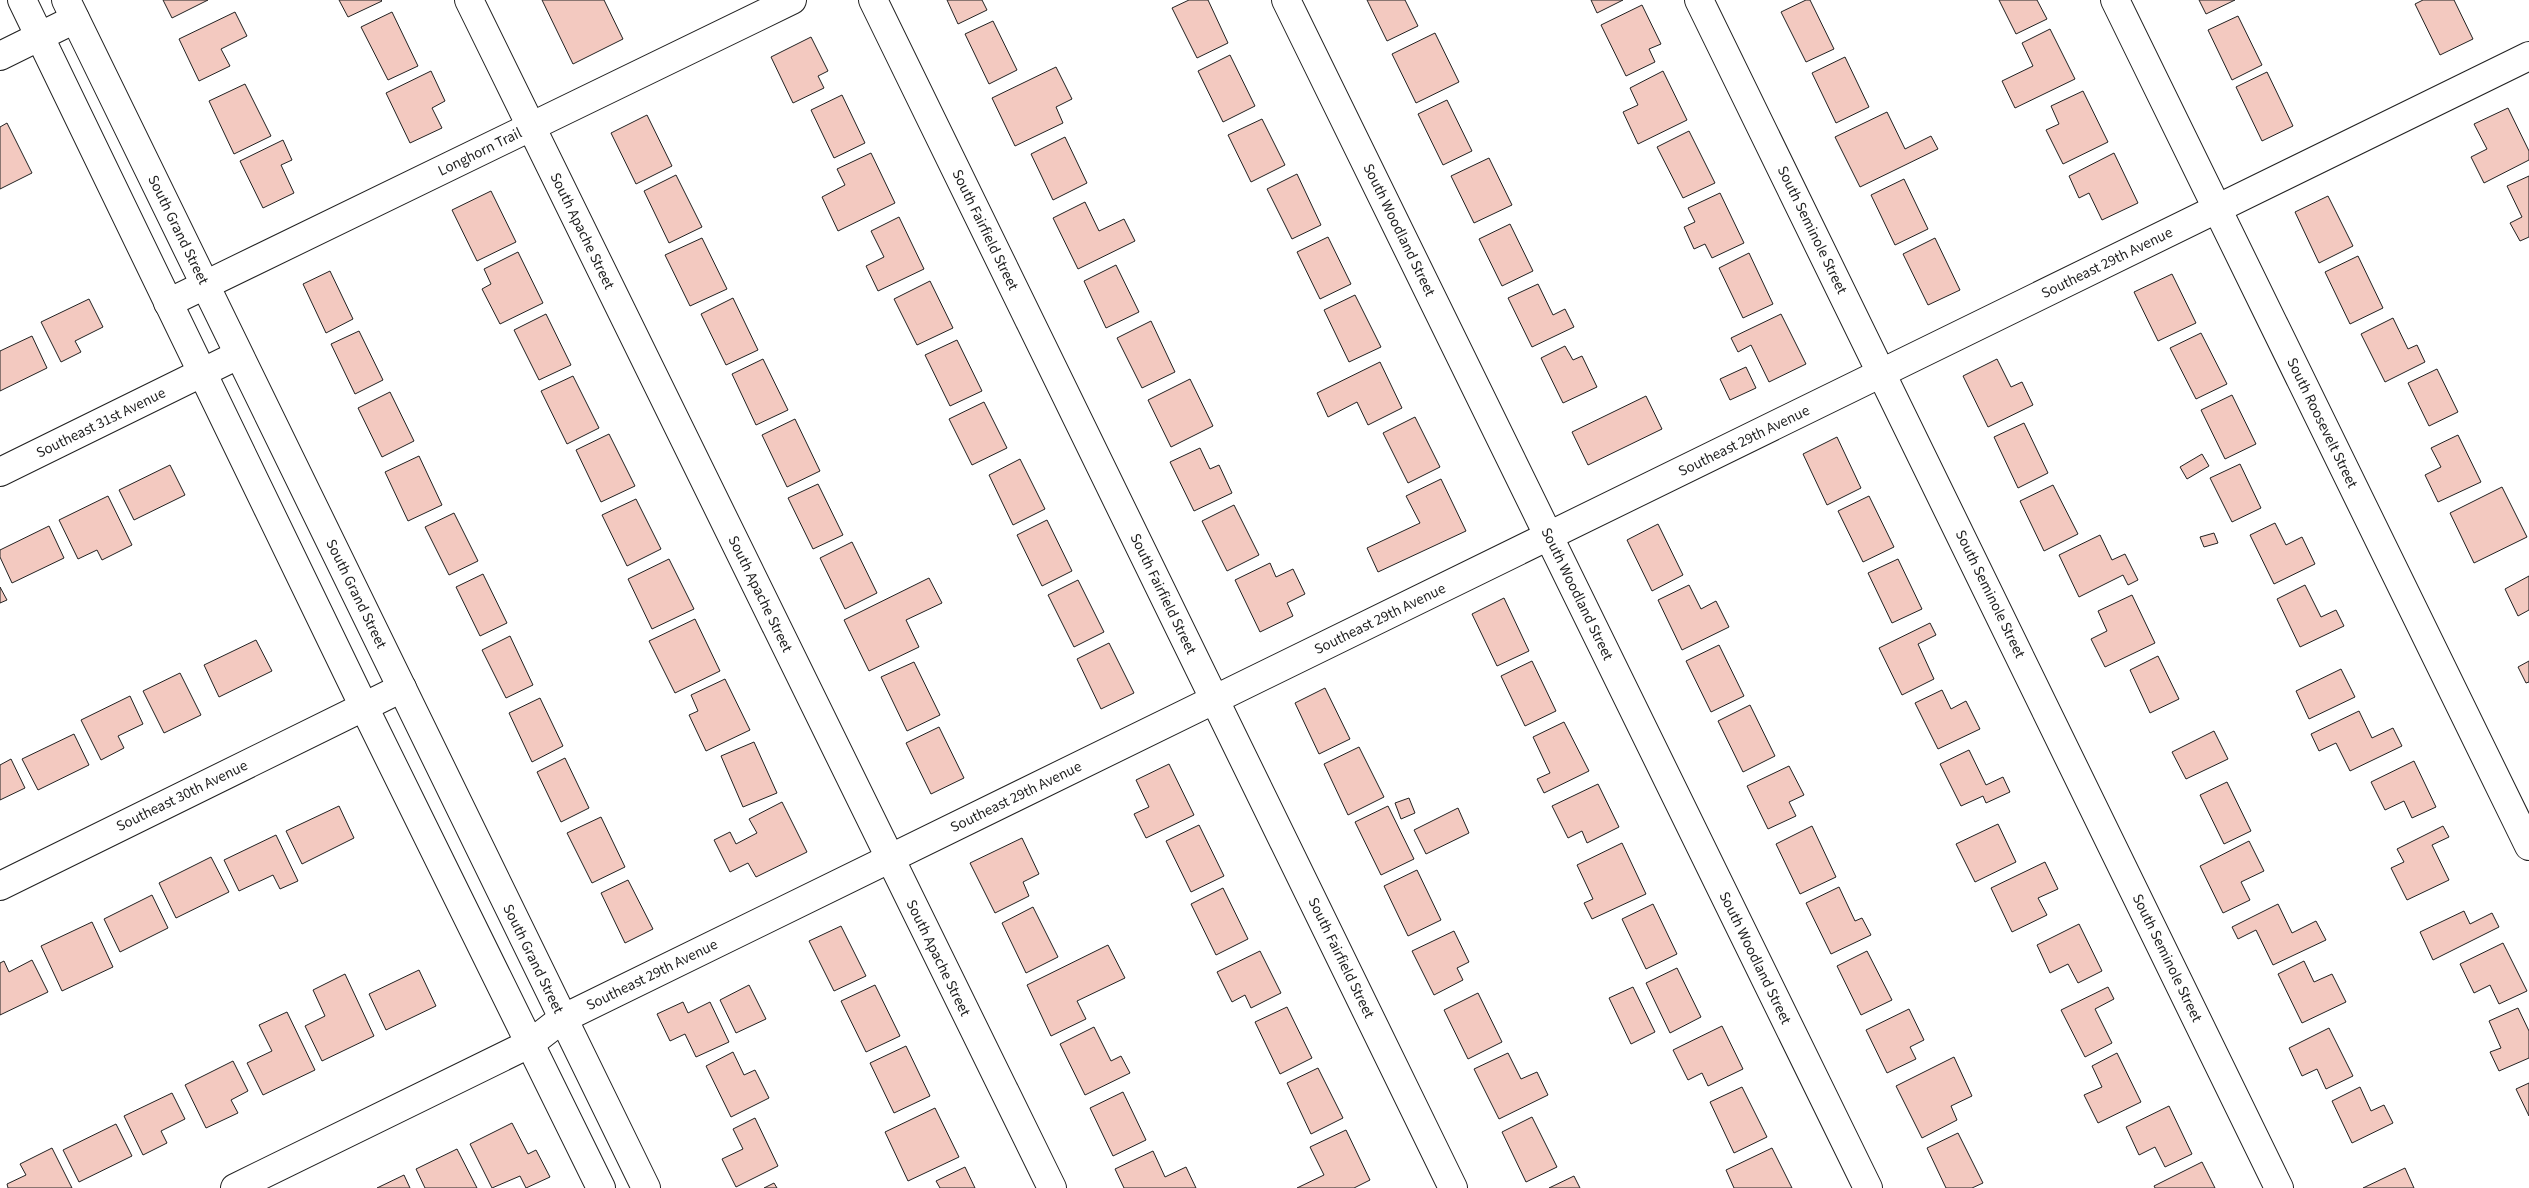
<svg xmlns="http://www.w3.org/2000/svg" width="2529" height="1188" viewBox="0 0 2529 1188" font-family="'Source Sans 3',sans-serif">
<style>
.building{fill:#f3c9c0;stroke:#222}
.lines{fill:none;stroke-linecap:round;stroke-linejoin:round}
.minor-casing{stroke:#222;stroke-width:30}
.major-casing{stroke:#222;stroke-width:30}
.minor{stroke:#fff;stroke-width:28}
.major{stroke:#fff;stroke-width:28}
.labels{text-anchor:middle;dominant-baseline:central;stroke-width:4;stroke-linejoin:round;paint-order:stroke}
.street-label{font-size:15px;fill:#222;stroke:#fff}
</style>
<rect width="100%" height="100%" fill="#fff"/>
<!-- building -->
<g class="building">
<polygon points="163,0 208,0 172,18"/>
<polygon points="339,0 381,0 382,1 348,17"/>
<polygon points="542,0 604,0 623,39 573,64"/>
<polygon points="947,0 982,0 987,10 958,24"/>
<polygon points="1189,0 1208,0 1228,43 1197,58 1172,8"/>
<polygon points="1367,0 1405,0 1418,26 1387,41"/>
<polygon points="1591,0 1623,0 1597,13"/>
<polygon points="1806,0 1810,0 1834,49 1806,62 1781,12"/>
<polygon points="1999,0 2037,0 2047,19 2016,34"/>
<polygon points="2199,0 2235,0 2206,14"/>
<polygon points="2423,0 2454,0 2473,39 2440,55 2415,4"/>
<polygon points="1642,5 1661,44 1649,49 1655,62 1626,76 1601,25"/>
<polygon points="235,12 247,36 221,49 230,66 199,81 179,39"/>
<polygon points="392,12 418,66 388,80 361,27"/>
<polygon points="2238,16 2262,65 2232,80 2208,30"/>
<polygon points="993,21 1017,70 989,84 965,34"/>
<polygon points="2050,29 2075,79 2015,108 2002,81 2033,66 2022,43"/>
<polygon points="1435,33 1459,82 1416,103 1392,54"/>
<polygon points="811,37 828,71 818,76 824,88 793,103 771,57"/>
<polygon points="1230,55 1255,106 1223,122 1198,71"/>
<polygon points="1845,57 1869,107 1836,123 1812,73"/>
<polygon points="1056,67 1072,99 1056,107 1063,123 1015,146 992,98"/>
<polygon points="431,71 445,101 432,108 442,128 410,143 386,93"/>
<polygon points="1663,71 1687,120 1638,144 1623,112 1638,105 1630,88"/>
<polygon points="2267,72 2293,126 2262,141 2236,87"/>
<polygon points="245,84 271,136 234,154 209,101"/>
<polygon points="2083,91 2108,142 2063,164 2046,130 2059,124 2051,106"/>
<polygon points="842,95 865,143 834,158 811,110"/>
<polygon points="1447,100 1472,151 1443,165 1418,114"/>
<polygon points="2508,108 2529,151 2529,160 2484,183 2471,157 2487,149 2474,124"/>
<polygon points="1887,112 1905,149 1931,136 1938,149 1860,187 1835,137"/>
<polygon points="647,115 672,166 636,184 611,133"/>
<polygon points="1262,119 1285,165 1251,182 1228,135"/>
<polygon points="7,123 32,173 0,189 0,127"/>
<polygon points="1689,131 1715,183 1683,198 1657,147"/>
<polygon points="1065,137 1087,183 1053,200 1031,154"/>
<polygon points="283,140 292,160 281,165 294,193 263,208 240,161"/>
<polygon points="871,153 895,203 838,231 822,197 845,185 837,169"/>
<polygon points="2114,153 2138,203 2102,220 2089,193 2079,198 2069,176"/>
<polygon points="1489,158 1512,205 1474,223 1451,176"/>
<polygon points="1297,174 1321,225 1292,239 1267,189"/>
<polygon points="676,175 702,227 669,243 644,191"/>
<polygon points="2529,176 2529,237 2520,241 2510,223 2522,217 2507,186"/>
<polygon points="1904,179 1928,229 1895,245 1871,195"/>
<polygon points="491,191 516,242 477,261 452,210"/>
<polygon points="1720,193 1744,243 1712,258 1705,244 1694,249 1684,227 1695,222 1688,208"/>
<polygon points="2328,196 2353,246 2319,263 2295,212"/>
<polygon points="1085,202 1099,231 1124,219 1135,241 1078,269 1053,218"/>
<polygon points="899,217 924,269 878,291 866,266 884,257 871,231"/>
<polygon points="1510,224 1533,271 1502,286 1479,239"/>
<polygon points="1328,237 1351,284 1320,299 1297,252"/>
<polygon points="702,238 727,289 690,306 665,255"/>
<polygon points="1935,238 1960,290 1928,305 1903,254"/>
<polygon points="518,252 543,303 500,324 482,289 491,284 484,269"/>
<polygon points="1749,253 1773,304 1743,318 1719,268"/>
<polygon points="2358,256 2383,308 2350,324 2325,272"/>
<polygon points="1116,265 1139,312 1106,328 1084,281"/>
<polygon points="330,271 353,319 326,333 303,284"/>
<polygon points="2172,274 2196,323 2158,341 2134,292"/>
<polygon points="930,281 953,328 917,345 894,299"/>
<polygon points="1538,284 1553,315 1565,309 1574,327 1532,347 1508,298"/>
<polygon points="1355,295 1381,347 1349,362 1324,310"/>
<polygon points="733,298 758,350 726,365 701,314"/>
<polygon points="89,299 103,327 75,341 81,352 61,362 41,322"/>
<polygon points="546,314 571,365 539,380 514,330"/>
<polygon points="1781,314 1806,364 1769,382 1751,345 1738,352 1731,338"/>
<polygon points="2393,318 2408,349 2417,345 2425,362 2385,382 2361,334"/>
<polygon points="1151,321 1175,372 1142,388 1117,338"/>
<polygon points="359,331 383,380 355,394 331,344"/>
<polygon points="2201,333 2227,384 2196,399 2170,348"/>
<polygon points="32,336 47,368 0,391 0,351"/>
<polygon points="957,340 982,391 950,406 925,355"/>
<polygon points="1565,346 1573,360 1582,356 1597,387 1563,403 1541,358"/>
<polygon points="763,359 788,410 756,425 732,374"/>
<polygon points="1997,359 2011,387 2022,382 2033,405 1988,427 1963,376"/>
<polygon points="1380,362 1402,408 1368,425 1357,402 1328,417 1317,393"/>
<polygon points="1746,367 1756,388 1730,400 1720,379"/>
<polygon points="2437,369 2458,412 2429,426 2408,383"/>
<polygon points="573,376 599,428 567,444 541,391"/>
<polygon points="1190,379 1213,426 1171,447 1148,400"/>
<polygon points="390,392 414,441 382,457 358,408"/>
<polygon points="2232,395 2256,444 2225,459 2201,410"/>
<polygon points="1646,396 1662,429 1588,465 1572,432"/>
<polygon points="984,402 1007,448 972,465 949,419"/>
<polygon points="1415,417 1440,467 1408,483 1383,433"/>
<polygon points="795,419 820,471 787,487 762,435"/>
<polygon points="2024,423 2048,473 2018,488 1994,437"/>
<polygon points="609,434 635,486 601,502 576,450"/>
<polygon points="2458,435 2481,482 2438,502 2425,475 2441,467 2431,448"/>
<polygon points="1837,437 1861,488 1827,505 1803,454"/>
<polygon points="1200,448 1210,469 1219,465 1232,493 1194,511 1170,462"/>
<polygon points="2202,454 2209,466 2187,479 2180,467"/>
<polygon points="419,456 442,505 408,521 385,472"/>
<polygon points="1020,459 1045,509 1013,525 989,475"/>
<polygon points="2240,464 2261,508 2232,522 2210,478"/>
<polygon points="170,465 185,495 134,520 119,490"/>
<polygon points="1441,479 1466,531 1378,572 1367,548 1420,523 1406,496"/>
<polygon points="818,484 843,535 813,549 788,498"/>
<polygon points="2053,485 2078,534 2044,551 2020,501"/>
<polygon points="2502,487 2527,537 2474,563 2450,513"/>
<polygon points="108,496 132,545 102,560 97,550 78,559 59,520"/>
<polygon points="1869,496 1894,547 1863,562 1838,511"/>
<polygon points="636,499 661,549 627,566 602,515"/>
<polygon points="1234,505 1259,555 1227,571 1202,521"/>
<polygon points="454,513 478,561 449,575 425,527"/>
<polygon points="1047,520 1072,571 1042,586 1017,535"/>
<polygon points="2275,523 2286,545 2302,537 2315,564 2274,584 2250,535"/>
<polygon points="1658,524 1683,575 1652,591 1627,540"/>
<polygon points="49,526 64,558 12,583 0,557 0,550"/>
<polygon points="2214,533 2218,543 2204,547 2200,537"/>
<polygon points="2100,535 2112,560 2125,554 2138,580 2128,585 2123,575 2079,597 2059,555"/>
<polygon points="852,542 877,593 845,609 820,558"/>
<polygon points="669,559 694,609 652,629 628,579"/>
<polygon points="1898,559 1922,609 1892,623 1868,573"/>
<polygon points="1270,563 1276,577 1293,569 1305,594 1287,603 1293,616 1260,632 1235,580"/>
<polygon points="483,574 507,623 480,636 456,587"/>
<polygon points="2529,576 2529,610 2518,616 2505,589"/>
<polygon points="929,578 942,603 906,620 919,647 869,671 844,620"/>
<polygon points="1078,580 1104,632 1074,647 1048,595"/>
<polygon points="1689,585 1701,609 1716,601 1729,627 1682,650 1658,600"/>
<polygon points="2305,585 2321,617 2336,610 2344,626 2300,647 2277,599"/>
<polygon points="0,587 7,600 0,603"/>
<polygon points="2132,595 2155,643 2105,667 2091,639 2107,631 2098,611"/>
<polygon points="1504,598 1529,651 1497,666 1472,614"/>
<polygon points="695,619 720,671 675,693 649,641"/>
<polygon points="1930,623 1936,635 1918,644 1934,679 1902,695 1879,648"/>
<polygon points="510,636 533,685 506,698 482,650"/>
<polygon points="256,640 272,671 219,697 204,665"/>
<polygon points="1109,643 1134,693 1101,709 1077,659"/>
<polygon points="1719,645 1744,696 1711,712 1686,661"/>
<polygon points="2158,656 2179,699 2150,713 2130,670"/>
<polygon points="1532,661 1556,711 1525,726 1501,676"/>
<polygon points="2529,661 2529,682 2526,683 2518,667"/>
<polygon points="914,662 940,715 907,731 881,677"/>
<polygon points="2341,669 2355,697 2309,719 2296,691"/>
<polygon points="180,673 201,715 164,733 143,691"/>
<polygon points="725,679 750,730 706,751 689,715 698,711 691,695"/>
<polygon points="1325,688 1350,739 1319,754 1295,703"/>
<polygon points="1942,690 1951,709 1966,701 1980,729 1938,749 1915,703"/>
<polygon points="130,696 143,724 118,736 124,748 101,760 81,720"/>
<polygon points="540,698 563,746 532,762 509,713"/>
<polygon points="1750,705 1775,756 1743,772 1718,721"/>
<polygon points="2359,711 2372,738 2393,728 2402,746 2350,771 2336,743 2319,751 2311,734"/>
<polygon points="1564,722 1589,771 1544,793 1537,779 1550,773 1533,737"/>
<polygon points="939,727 964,778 931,794 906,743"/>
<polygon points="2214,731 2228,759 2186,779 2172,752"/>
<polygon points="74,734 89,765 38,790 22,759"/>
<polygon points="754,742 777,793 743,807 721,756"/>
<polygon points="1359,747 1384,797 1348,815 1324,764"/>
<polygon points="1969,750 1986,785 2003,777 2010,792 1986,803 1983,796 1961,806 1940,764"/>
<polygon points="565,758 589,808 561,822 537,772"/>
<polygon points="11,759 25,788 0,800 0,765"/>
<polygon points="2414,761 2436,807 2412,818 2404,801 2385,810 2371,782"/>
<polygon points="1169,764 1194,815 1146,838 1134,814 1149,807 1136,780"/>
<polygon points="1789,766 1804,795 1789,802 1796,816 1768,829 1747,786"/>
<polygon points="2227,782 2251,831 2224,844 2200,795"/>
<polygon points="1598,784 1619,827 1587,843 1582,831 1568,838 1552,806"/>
<polygon points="1409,798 1415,813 1401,819 1395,803"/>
<polygon points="782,802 807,852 756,877 748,863 730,872 714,840 730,832 736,844 757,833 749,819"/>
<polygon points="339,806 354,838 302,864 286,831"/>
<polygon points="1388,806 1414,859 1381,875 1355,822"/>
<polygon points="1458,808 1469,833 1426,854 1414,830"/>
<polygon points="601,817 625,867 592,883 567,833"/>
<polygon points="1998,824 2016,862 1975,882 1956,844"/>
<polygon points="1199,825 1224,876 1191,892 1166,841"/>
<polygon points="1812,826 1836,877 1800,894 1776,844"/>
<polygon points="2443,826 2449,837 2432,845 2449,880 2407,900 2391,868 2404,862 2397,849"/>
<polygon points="276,835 298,881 280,889 273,875 239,891 224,860"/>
<polygon points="1022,838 1039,874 1023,882 1029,896 995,913 970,863"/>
<polygon points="2249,841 2264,871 2241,882 2250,900 2223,913 2200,866"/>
<polygon points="1622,843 1646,894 1592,919 1584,903 1593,899 1577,865"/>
<polygon points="211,857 229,892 176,918 159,883"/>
<polygon points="2045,862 2058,889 2038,898 2047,915 2012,932 1991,888"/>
<polygon points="1417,870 1441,920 1408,936 1384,886"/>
<polygon points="628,880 653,929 625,943 601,893"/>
<polygon points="1839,887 1855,921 1862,918 1871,935 1831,954 1806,903"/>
<polygon points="1223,888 1248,939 1216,955 1191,904"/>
<polygon points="152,895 168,928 120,952 104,919"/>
<polygon points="1653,904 1677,954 1646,969 1622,919"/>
<polygon points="2278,904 2292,933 2316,921 2326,940 2273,965 2256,930 2238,939 2232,927"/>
<polygon points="1033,907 1058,957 1026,973 1002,923"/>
<polygon points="2464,911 2470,924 2492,913 2499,927 2433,960 2420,932"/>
<polygon points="92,922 113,967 62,991 41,946"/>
<polygon points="2079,924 2102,971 2078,983 2068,964 2050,973 2037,945"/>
<polygon points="841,926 866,976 834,991 809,941"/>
<polygon points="1454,931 1469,962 1457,968 1463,980 1434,995 1412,951"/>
<polygon points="2503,943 2527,991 2499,1004 2490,985 2474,993 2460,964"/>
<polygon points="1108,945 1125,978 1077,1001 1086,1019 1051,1036 1027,985"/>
<polygon points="1260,951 1281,993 1251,1008 1245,995 1232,1002 1217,972"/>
<polygon points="1867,951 1892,1000 1861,1015 1837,966"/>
<polygon points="32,960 48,992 0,1015 0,963 4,961 9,972"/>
<polygon points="2304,961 2314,982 2332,974 2346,1002 2302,1023 2278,974"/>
<polygon points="1677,968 1701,1017 1670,1033 1646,983"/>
<polygon points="419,970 436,1006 386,1030 369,994"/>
<polygon points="345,974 374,1036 322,1061 305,1026 325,1016 313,990"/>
<polygon points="749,985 766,1019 736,1033 720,1000"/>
<polygon points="875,985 900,1036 866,1052 841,1001"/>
<polygon points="1633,987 1655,1032 1631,1044 1609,998"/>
<polygon points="2108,987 2114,999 2095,1009 2112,1043 2085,1057 2061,1010"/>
<polygon points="1478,993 1502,1042 1468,1059 1444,1010"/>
<polygon points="683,1002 688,1013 710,1002 729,1042 696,1057 685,1034 670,1041 657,1014"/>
<polygon points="1287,1007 1312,1058 1280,1074 1255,1022"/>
<polygon points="2518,1008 2529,1031 2529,1058 2499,1071 2490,1052 2501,1048 2489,1021"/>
<polygon points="1909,1009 1924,1040 1910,1047 1916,1059 1887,1073 1866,1030"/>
<polygon points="287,1012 315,1070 263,1095 247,1063 272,1051 259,1025"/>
<polygon points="1722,1026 1743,1069 1708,1086 1702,1073 1688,1080 1673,1050"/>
<polygon points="1094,1027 1111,1061 1121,1056 1130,1073 1085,1095 1060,1044"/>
<polygon points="2329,1028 2353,1076 2326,1089 2317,1069 2302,1076 2289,1048"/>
<polygon points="906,1046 930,1096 894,1113 870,1063"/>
<polygon points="733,1052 744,1075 755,1070 769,1098 731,1117 706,1066"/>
<polygon points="1508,1053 1521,1079 1537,1072 1548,1095 1499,1119 1474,1069"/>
<polygon points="2117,1053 2141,1102 2098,1123 2084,1095 2102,1087 2092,1066"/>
<polygon points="1954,1057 1972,1096 1951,1106 1957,1120 1922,1138 1896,1086"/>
<polygon points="233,1061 248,1091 231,1100 238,1113 206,1128 185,1085"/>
<polygon points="1318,1068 1343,1118 1311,1134 1287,1083"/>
<polygon points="2529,1083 2529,1116 2516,1089"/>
<polygon points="1742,1087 1767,1137 1734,1153 1710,1102"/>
<polygon points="2360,1087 2371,1111 2384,1105 2393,1123 2352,1143 2332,1101"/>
<polygon points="1123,1092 1146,1140 1113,1156 1090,1108"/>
<polygon points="172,1093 185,1119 161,1131 167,1143 143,1155 124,1116"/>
<polygon points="2169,1106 2192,1154 2165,1167 2155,1147 2139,1155 2126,1127"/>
<polygon points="935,1108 959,1157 908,1181 885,1132"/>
<polygon points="1532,1117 1557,1167 1526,1182 1502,1132"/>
<polygon points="755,1118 778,1166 736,1187 722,1159 743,1149 733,1129"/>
<polygon points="512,1123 528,1154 536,1150 550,1177 526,1188 520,1176 492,1188 470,1144"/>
<polygon points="116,1124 132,1156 79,1182 63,1150"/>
<polygon points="1346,1130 1370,1180 1354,1188 1297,1188 1324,1175 1310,1147"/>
<polygon points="1958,1133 1983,1183 1972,1188 1946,1188 1927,1148"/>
<polygon points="52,1148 72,1188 8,1188 7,1184 26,1175 20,1164"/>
<polygon points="1772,1148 1792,1188 1734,1188 1726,1170"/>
<polygon points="457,1149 477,1188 425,1188 416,1169"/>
<polygon points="1153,1151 1165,1177 1186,1167 1196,1188 1124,1188 1115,1169"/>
<polygon points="2202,1162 2215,1188 2155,1188 2154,1186"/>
<polygon points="965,1167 975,1188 940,1188 936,1181"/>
<polygon points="2405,1168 2414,1188 2363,1188"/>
<polygon points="404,1175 410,1188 377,1188"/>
<polygon points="1574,1176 1580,1188 1549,1188"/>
<polygon points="774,1183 777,1188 764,1188"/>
</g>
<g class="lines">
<!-- minor casing -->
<g class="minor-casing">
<g id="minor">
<polyline points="469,0 1052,1188"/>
<polyline points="873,0 1453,1188"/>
<polyline points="1286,0 1868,1188"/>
<polyline points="1699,0 2279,1188"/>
<polyline points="2115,0 2529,846"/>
<polyline points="0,56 75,19"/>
<polyline points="168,303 792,0"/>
<polyline points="0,472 238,355"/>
<polyline points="0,886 402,688"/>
<polyline points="235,1188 531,1043 562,1019 2529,56"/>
</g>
</g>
<!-- major casing -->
<g class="major-casing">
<g id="major">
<polyline points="22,0 364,707 601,1188"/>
<polyline points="66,0 646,1188"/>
</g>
</g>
<!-- minor -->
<use href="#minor" class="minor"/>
<!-- major -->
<use href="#major" class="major"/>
</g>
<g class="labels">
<!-- street labels -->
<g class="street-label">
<text transform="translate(480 152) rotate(-26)">Longhorn Trail</text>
<text transform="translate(178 230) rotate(64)">South Grand Street</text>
<text transform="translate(985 230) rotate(64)">South Fairfield Street</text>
<text transform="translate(1399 230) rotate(64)">South Woodland Street</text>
<text transform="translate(1812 230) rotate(64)">South Seminole Street</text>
<text transform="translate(582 231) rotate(64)">South Apache Street</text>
<text transform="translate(2107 263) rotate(-26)">Southeast 29th Avenue</text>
<text transform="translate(101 423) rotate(-26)">Southeast 31st Avenue</text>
<text transform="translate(2322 423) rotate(64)">South Roosevelt Street</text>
<text transform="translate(1744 441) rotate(-26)">Southeast 29th Avenue</text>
<text transform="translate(356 594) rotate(64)">South Grand Street</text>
<text transform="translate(760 594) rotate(64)">South Apache Street</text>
<text transform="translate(1163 594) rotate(64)">South Fairfield Street</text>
<text transform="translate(1577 594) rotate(64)">South Woodland Street</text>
<text transform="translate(1990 594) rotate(64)">South Seminole Street</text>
<text transform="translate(1380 619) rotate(-26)">Southeast 29th Avenue</text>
<text transform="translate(182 796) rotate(-26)">Southeast 30th Avenue</text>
<text transform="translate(1016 797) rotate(-26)">Southeast 29th Avenue</text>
<text transform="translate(938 958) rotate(64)">South Apache Street</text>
<text transform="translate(1341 958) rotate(64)">South Fairfield Street</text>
<text transform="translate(1755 958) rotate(64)">South Woodland Street</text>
<text transform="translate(2167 958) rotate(64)">South Seminole Street</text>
<text transform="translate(533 959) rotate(64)">South Grand Street</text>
<text transform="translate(652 975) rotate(-26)">Southeast 29th Avenue</text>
</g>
</g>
</svg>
